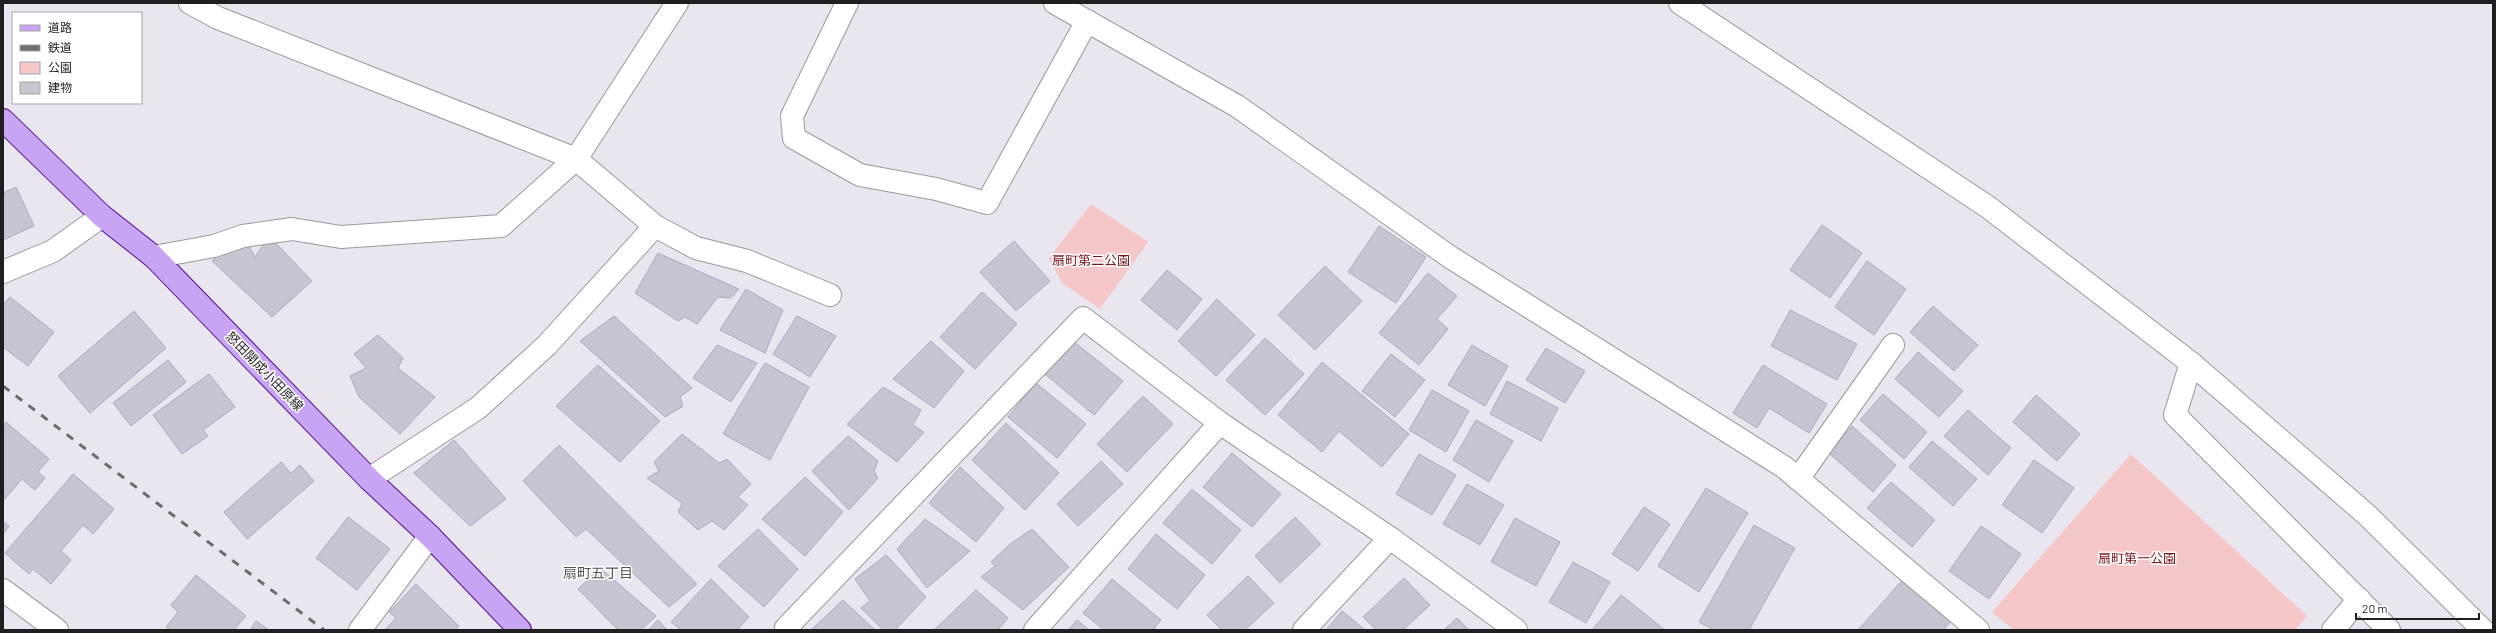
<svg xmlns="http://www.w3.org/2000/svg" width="2496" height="633" viewBox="0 0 2496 633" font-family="Barlow,'Noto Sans JP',sans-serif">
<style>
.park{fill:#f5c7c9}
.building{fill:#c8c4d1;stroke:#b0a9bf}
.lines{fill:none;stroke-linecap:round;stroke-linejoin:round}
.minor-casing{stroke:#999;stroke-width:24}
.major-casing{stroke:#500c8d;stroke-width:24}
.minor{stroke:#fff;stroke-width:22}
.major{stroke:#c7a5f4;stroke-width:22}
.rail{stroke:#6d6d6d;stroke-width:3;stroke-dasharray:8 8;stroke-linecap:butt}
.labels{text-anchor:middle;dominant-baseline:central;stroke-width:3;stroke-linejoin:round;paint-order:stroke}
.park-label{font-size:13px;fill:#75151a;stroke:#fff}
.street-label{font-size:13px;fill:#1f1f1f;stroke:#fff}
.neighbourhood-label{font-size:14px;fill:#525252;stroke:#fff}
</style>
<rect width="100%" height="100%" fill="#eae6ef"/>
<!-- park -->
<g class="park">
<polygon points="1091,204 1148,242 1100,309 1062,283 1049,258"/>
<polygon points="2131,454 2307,616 2295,630 2014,630 1992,612"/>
</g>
<!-- building -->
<g class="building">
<polygon points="16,187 34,226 3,240 3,193"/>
<polygon points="1822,225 1862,253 1830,298 1790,270"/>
<polygon points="1379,226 1426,257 1396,303 1348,272"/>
<polygon points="243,236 255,257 269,236 312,281 272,317 212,261"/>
<polygon points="1014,241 1050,281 1016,311 980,272"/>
<polygon points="658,253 739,289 731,298 718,297 697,324 685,317 678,321 635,293"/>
<polygon points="1867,261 1906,289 1874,335 1835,307"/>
<polygon points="1325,266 1362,301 1315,350 1278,315"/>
<polygon points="1167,270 1202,299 1177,330 1141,300"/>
<polygon points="1428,273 1457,296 1437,319 1448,329 1419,365 1379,333"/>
<polygon points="746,289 783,310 765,353 720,330"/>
<polygon points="982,292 1017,324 975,369 940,337"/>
<polygon points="10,297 54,332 28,366 3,347 3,305"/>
<polygon points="1217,299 1255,335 1216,376 1178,341"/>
<polygon points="1933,306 1978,345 1954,371 1910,332"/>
<polygon points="1790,310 1857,344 1837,380 1771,346"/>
<polygon points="134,311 166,348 90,413 58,376"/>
<polygon points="614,316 692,388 680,397 683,406 665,417 580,341"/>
<polygon points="797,316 836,336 810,377 773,354"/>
<polygon points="378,335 403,358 398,368 435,397 400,434 359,397 350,376 366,368 354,354"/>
<polygon points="1265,338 1304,374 1265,415 1226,380"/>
<polygon points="931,341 964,371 934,408 893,379"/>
<polygon points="1073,341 1123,381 1094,415 1045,374"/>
<polygon points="717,345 757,363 731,402 693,378"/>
<polygon points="1472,345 1508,366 1485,406 1448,385"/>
<polygon points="1546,348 1585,371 1565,403 1526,380"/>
<polygon points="1918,352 1963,391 1939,417 1895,379"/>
<polygon points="1391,354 1425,380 1395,417 1362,391"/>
<polygon points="168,360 186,382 131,426 113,403"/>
<polygon points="1322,362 1409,434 1382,467 1339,431 1322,452 1278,415"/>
<polygon points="765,363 809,387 770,460 723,434"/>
<polygon points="598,365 660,421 620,462 556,406"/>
<polygon points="1763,365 1827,404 1809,433 1769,408 1757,428 1733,413"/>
<polygon points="209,374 235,407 203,430 208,436 182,454 153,415"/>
<polygon points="1507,381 1558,408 1541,441 1490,414"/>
<polygon points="1036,383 1086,424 1057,458 1008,417"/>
<polygon points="883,387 921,410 913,425 924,432 897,462 847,424"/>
<polygon points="1432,390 1469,411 1446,452 1409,430"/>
<polygon points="1883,394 1927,432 1904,459 1860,420"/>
<polygon points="2036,395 2080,434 2057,461 2013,422"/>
<polygon points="1143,396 1173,424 1127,472 1097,444"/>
<polygon points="1968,410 2011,448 1988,475 1944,436"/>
<polygon points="1476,420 1513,441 1489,482 1453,460"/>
<polygon points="6,422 49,459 38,472 45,478 35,490 22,479 3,501 3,426"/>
<polygon points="1006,423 1059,473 1025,510 972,460"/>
<polygon points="1852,426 1896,465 1873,492 1829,453"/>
<polygon points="682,434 719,463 727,459 751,484 738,497 748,505 724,530 712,521 698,530 678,512 682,503 647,478 659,471 654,462"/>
<polygon points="848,436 878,461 874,471 878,478 849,510 812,471"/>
<polygon points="454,440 506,499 470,526 414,473"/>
<polygon points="1932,441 1977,479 1953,506 1909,467"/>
<polygon points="559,445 697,584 669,607 586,529 576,537 523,481"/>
<polygon points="1232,453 1281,494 1252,527 1203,487"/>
<polygon points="1419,454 1456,475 1432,515 1396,494"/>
<polygon points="2034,460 2074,488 2042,533 2002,505"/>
<polygon points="1101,461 1123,484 1078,526 1057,504"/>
<polygon points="281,462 291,473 300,465 314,481 247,539 224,512"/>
<polygon points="960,467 1004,508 976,542 929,503"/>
<polygon points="73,474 114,509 93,534 83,525 61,551 71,560 51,584 33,569 29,574 5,553"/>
<polygon points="805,477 843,512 805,556 762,519"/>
<polygon points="1891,482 1935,520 1912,547 1867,508"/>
<polygon points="1467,484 1504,505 1480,545 1443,524"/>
<polygon points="1706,488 1748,513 1699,592 1658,566"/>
<polygon points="1192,489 1241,530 1212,564 1163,523"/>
<polygon points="1644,507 1670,524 1638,571 1612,554"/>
<polygon points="348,517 390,549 357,590 316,558"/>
<polygon points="1295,517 1321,544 1280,583 1255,556"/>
<polygon points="1515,518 1560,542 1536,586 1491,562"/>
<polygon points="925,519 970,551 927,588 897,549"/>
<polygon points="3,522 9,526 3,534"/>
<polygon points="1754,525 1795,548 1749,630 1714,630 1699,622"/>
<polygon points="1981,526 2021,554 1989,599 1949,571"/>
<polygon points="758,529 798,569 764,607 718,566"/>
<polygon points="1032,529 1069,567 1023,610 981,577 995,566 991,562 1010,544"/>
<polygon points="1156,534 1205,575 1177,609 1128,569"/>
<polygon points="886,555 926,597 895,630 883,630 861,608 870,601 855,579"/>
<polygon points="1573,562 1610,582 1586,623 1549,602"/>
<polygon points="600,568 656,616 641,630 618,630 578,589"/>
<polygon points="196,575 246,616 234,630 170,630 166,627 178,612 171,605"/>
<polygon points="1907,575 1955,617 1943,630 1858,630"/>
<polygon points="1248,576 1274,603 1245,630 1222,630 1207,615"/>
<polygon points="1404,578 1430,605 1403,630 1376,630 1363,617"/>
<polygon points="711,579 749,617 737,630 681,630 671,622"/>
<polygon points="1112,579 1161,620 1153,630 1104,630 1083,613"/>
<polygon points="416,584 459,626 455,630 385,630 396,618 389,612"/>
<polygon points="976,590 1008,618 998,630 934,630"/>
<polygon points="1621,595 1665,630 1592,630"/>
<polygon points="843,600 875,630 811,630"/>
<polygon points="1342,611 1365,630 1326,630"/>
<polygon points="1457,618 1469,630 1444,630"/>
<polygon points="658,620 667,630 648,630"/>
<polygon points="1077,620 1089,630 1068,630"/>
<polygon points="256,621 269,630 250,630"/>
</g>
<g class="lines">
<!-- minor casing -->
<g class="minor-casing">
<g id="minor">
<polyline points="190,3 218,18 576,159 655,226 696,248 747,261 830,295"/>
<polyline points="847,3 792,116 794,138 860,175 936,189 987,203 1087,21"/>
<polyline points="1055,3 1237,106 1450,257 1784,467 1978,630"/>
<polyline points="1680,3 1988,207 2191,363 2367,515 2483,630"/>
<polyline points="154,257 214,246 243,236 292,229 341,237 501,226 576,159 677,3"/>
<polyline points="3,272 53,251 102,216"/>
<polyline points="2191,363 2175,415 2389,630"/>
<polyline points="369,479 478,408 547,345 655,226"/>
<polyline points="1798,479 1893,345"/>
<polyline points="3,590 57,630"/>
<polyline points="360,630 430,536"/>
<polyline points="787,630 786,628 1083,318 1220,423 1390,538 1516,630"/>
<polyline points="1035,630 1220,423"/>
<polyline points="1304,630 1390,538"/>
<polyline points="2333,630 2359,599"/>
</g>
</g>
<!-- major casing -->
<g class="major-casing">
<polyline id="major" points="3,120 102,216 154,257 369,479 430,536 520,630"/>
</g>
<!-- minor -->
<use href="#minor" class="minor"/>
<!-- major -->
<use href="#major" class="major"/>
<!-- rail -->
<polyline class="rail" points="3,386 324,630"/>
</g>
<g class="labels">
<!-- park labels -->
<g class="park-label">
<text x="1091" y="260">扇町第二公園</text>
<text x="2137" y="558">扇町第一公園</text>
</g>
<!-- street labels -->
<g class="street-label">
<text transform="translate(265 371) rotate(46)">怒田開成小田原線</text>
</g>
<!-- neighbourhood labels -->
<g class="neighbourhood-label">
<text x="598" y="572">扇町五丁目</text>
</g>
</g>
<!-- border -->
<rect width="2496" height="633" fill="none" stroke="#1f1f1f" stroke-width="8"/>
<!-- legend -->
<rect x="12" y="12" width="130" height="92" fill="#ffffff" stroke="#a5a5a5"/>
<rect x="20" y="25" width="20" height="6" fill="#c7a5f4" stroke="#a5a5a5"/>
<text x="48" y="32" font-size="12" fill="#1f1f1f">道路</text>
<rect x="20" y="45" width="20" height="6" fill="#6d6d6d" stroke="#a5a5a5"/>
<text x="48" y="52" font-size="12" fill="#1f1f1f">鉄道</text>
<rect x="20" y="62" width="20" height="12" fill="#f5c7c9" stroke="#a5a5a5"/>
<text x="48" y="72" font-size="12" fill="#1f1f1f">公園</text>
<rect x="20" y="82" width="20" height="12" fill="#c8c4d1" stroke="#a5a5a5"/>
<text x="48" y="92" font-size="12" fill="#1f1f1f">建物</text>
<!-- scale -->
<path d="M2356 613v6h123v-6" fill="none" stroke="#1f1f1f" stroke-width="2"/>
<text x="2362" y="613" font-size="12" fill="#1f1f1f" stroke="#ffffff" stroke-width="3" paint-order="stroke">20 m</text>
</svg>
